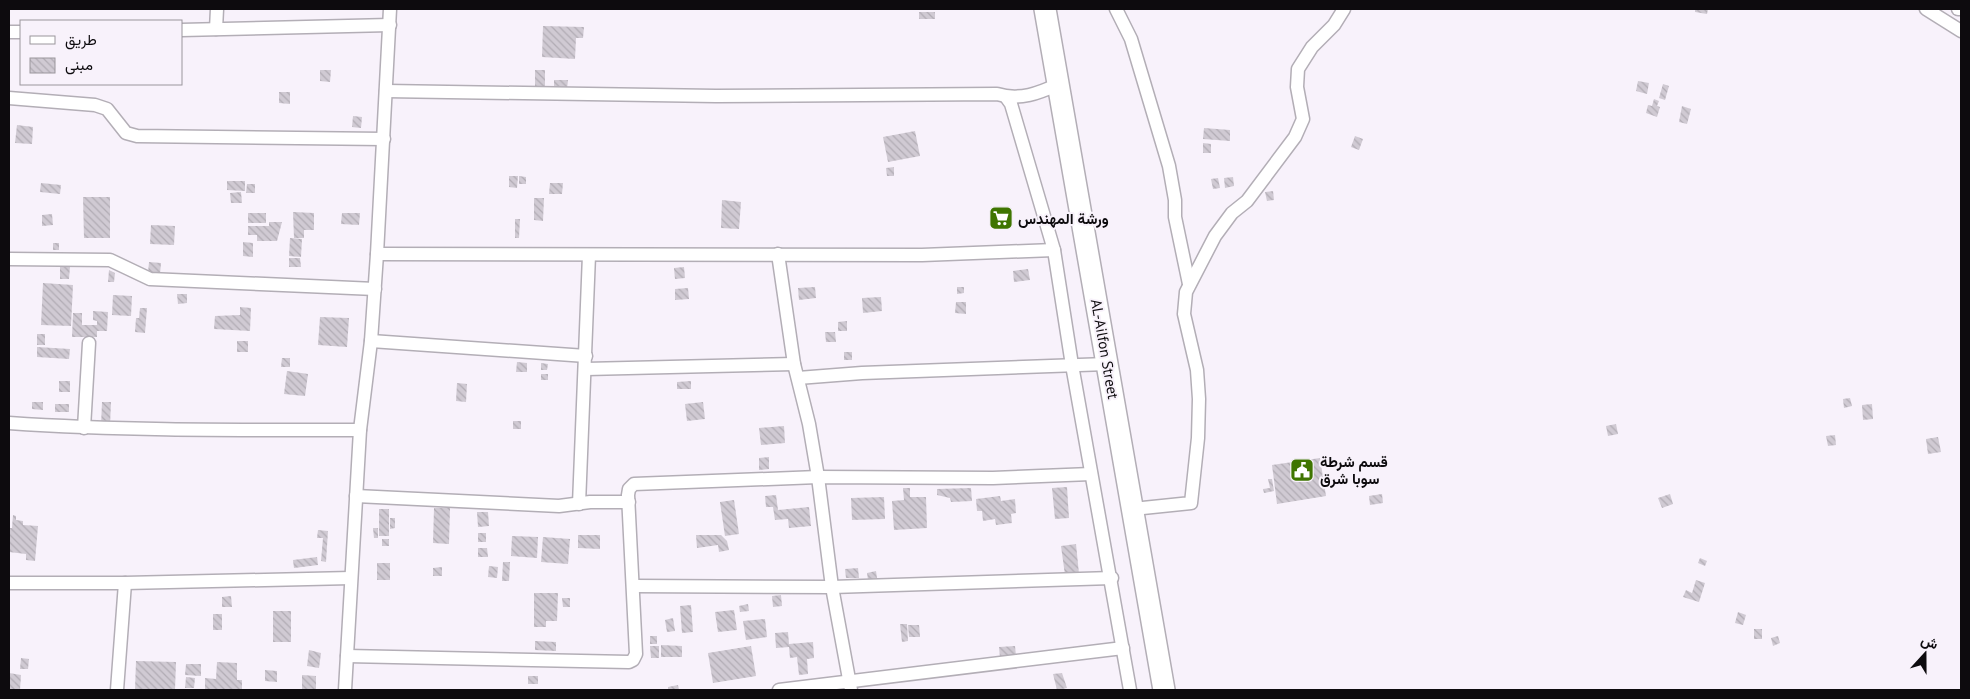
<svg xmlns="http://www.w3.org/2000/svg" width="1970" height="699" viewBox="0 0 1970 699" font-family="'PT Sans',Vazirmatn,sans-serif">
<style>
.building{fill:url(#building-back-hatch)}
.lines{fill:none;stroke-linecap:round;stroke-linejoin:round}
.minor-casing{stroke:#b3aeb6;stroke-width:15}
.trunk-casing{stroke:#b3aeb6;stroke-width:24}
.minor{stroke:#fff;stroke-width:12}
.trunk{stroke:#fff;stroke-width:21}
.labels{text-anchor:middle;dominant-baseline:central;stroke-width:4;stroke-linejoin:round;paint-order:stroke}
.poi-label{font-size:15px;font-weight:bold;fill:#0d0b0e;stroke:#f8f2fb;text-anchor:start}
.street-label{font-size:15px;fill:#0d0b0e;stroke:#f8f2fb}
</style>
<defs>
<pattern id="building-back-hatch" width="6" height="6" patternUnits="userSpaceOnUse" patternTransform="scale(1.25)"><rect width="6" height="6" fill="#d0cad3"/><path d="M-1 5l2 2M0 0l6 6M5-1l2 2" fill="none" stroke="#b1acb4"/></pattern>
</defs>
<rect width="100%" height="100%" fill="#f8f2fb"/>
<!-- building -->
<g class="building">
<polygon points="1695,9 1708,9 1707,14 1695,12"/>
<rect x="919" y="12" width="16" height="7"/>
<polygon points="543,26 584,27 583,38 576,38 575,59 542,57"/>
<polygon points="320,70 331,70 330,82 320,81"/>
<polygon points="535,70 545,70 545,89 535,88"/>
<polygon points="554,80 568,80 567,89 554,89"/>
<polygon points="1638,81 1649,83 1647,94 1636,91"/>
<polygon points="1663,84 1669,86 1665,100 1659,98"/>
<polygon points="279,92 290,92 290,104 279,103"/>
<polygon points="1654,99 1659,101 1657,106 1660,107 1657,117 1646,113 1648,105 1652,106"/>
<polygon points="1682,106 1691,109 1687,124 1679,122"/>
<polygon points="353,116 362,117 361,128 352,127"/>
<polygon points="17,125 33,127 32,144 15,143"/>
<polygon points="1204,128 1230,130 1230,141 1203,139"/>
<polygon points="915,131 920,156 888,162 883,137"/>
<polygon points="1355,136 1363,139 1359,150 1351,147"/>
<polygon points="1203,143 1211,144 1211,153 1203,153"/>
<polygon points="894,167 894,176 887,176 886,168"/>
<polygon points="509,176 518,176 517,188 509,187"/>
<polygon points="519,176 526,177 526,184 519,184"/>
<polygon points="1233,177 1234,186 1225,188 1224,178"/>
<polygon points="1218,178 1220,188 1213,189 1211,179"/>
<polygon points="227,181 245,181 245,191 227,190"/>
<polygon points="41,183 61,185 60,194 40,192"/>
<polygon points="550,183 563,183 562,194 549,194"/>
<polygon points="247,184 255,184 255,193 246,193"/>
<polygon points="1273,191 1274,200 1267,201 1265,192"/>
<polygon points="241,192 242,203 231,203 230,193"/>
<polygon points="83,197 110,197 110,238 84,238"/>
<polygon points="534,198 544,198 543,221 534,220"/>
<polygon points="722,200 741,202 739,229 721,228"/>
<polygon points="293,212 314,213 314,230 304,230 304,238 294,238"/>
<rect x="248" y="213" width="18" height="10"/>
<polygon points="342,213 360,213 359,225 341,224"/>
<polygon points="52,214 53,225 42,226 42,215"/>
<polygon points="515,219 520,219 519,238 515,238"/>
<polygon points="269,222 282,222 277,241 257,241 257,235 248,235 248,226 269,226"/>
<polygon points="151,225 175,226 174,245 150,244"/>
<polygon points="290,238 302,239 301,257 289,256"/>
<polygon points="243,242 253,243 253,257 243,256"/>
<rect x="53" y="243" width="6" height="7"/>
<polygon points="289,258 300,258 301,267 289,267"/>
<polygon points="149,262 161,263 160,274 148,273"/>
<polygon points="60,267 70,267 69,279 60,279"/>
<polygon points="684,267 685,278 675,279 674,268"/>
<polygon points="1028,269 1030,280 1014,282 1013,271"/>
<polygon points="109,270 115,273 114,282 108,282"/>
<polygon points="43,283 73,285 71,326 41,325"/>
<polygon points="815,287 816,298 799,300 798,288"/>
<polygon points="957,287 964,287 964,293 957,294"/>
<polygon points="688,288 689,299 675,300 675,289"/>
<polygon points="177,294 187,294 187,303 178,304"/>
<polygon points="113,295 132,296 131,316 112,315"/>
<polygon points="881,297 882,311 863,313 862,298"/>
<polygon points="956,302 966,302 966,314 955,313"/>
<polygon points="240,307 251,308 250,331 214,329 215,316 240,315"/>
<polygon points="140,308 147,308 145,333 135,332 136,318 139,318"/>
<polygon points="93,311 108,312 107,331 97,331 97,337 72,337 73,313 82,313 82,325 97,325 97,321 93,320"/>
<polygon points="320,317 349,318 347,347 318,345"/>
<polygon points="847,321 847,331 838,331 838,322"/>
<polygon points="825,332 835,332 836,342 826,342"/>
<rect x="37" y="334" width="8" height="11"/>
<rect x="237" y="341" width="11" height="11"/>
<polygon points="37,347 70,349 69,359 37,357"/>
<rect x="844" y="352" width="8" height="8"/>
<polygon points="282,358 290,358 290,367 281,367"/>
<polygon points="517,362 527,363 527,372 516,372"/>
<polygon points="541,363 548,364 547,370 541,370"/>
<polygon points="287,371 308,374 305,396 284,394"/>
<rect x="541" y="374" width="7" height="6"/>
<rect x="59" y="381" width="11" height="11"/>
<polygon points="691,381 691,389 677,389 677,382"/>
<polygon points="457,383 467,384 466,402 456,401"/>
<polygon points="1850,398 1852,406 1844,408 1843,399"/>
<polygon points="32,402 43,402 43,410 32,409"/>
<polygon points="102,402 111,402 110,426 101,426"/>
<polygon points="703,402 705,419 687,421 685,404"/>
<rect x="55" y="404" width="14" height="8"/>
<polygon points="1872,404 1873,419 1863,420 1862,405"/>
<rect x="513" y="421" width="8" height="8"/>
<polygon points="1616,424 1618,434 1608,436 1606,426"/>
<polygon points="784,426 785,443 761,445 759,428"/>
<polygon points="1835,435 1836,445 1828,446 1826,436"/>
<polygon points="1938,437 1941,452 1928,454 1926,439"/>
<polygon points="769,457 769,469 759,470 759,458"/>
<polygon points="1320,458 1326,496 1277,504 1272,465"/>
<polygon points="1268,479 1272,479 1274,491 1264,493 1263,489 1270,488"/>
<polygon points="1067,487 1069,518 1055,519 1052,488"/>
<polygon points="903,488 910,488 910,497 926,497 927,528 894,530 892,501 904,500"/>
<polygon points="971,488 972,501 951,502 950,498 937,495 937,489"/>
<polygon points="1382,494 1383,503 1370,505 1369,496"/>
<polygon points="1670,494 1673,504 1662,508 1658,498"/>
<polygon points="776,495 778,510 809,507 811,526 789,528 788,519 775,520 773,507 766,507 765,496"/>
<polygon points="1000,496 1001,501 1015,499 1016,513 1011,514 1012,523 996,525 995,519 983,521 982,511 977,511 976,499"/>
<polygon points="884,497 885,519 852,520 851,498"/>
<polygon points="734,500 739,534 725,536 720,502"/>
<polygon points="434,508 450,508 449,544 433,543"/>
<rect x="379" y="509" width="10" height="27"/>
<polygon points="477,512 488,512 489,526 478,527"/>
<polygon points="13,515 16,516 16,520 23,521 23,525 38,526 35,561 26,560 26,554 9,552 9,528 12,528"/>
<polygon points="390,518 395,518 395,528 390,529"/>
<polygon points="373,528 378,528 378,538 374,538"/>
<polygon points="318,530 328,531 326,562 321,561 323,538 317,538"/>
<rect x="478" y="533" width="8" height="9"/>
<polygon points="578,535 600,535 600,549 578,548"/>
<polygon points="696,535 721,535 727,541 729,550 719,552 718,545 697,548"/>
<polygon points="512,536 538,537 537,558 511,556"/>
<polygon points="543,537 570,539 568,564 541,562"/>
<rect x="382" y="539" width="7" height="7"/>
<polygon points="1076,544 1079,574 1065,575 1061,546"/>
<polygon points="478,548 487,548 488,557 478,557"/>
<polygon points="317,557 318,565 294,568 293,560"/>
<polygon points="1700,558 1707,561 1705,566 1698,563"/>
<polygon points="503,562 510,562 509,581 502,581"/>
<rect x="377" y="563" width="13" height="17"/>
<polygon points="489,566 498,567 497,578 488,577"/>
<polygon points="442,567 442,576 433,576 433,568"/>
<polygon points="858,568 859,578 846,578 845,569"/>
<polygon points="876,571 877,578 868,580 867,573"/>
<polygon points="1696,580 1705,583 1699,602 1683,597 1686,590 1692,593"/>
<polygon points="534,593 558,593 557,621 546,621 546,627 534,627"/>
<polygon points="781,595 782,606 773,607 772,596"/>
<polygon points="231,596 232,607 222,607 222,597"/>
<polygon points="562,598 570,598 570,607 563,607"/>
<polygon points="748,604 749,611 740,612 739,606"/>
<polygon points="691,605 693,632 682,633 680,606"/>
<polygon points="734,610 737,630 718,632 715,612"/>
<rect x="273" y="611" width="18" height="31"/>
<polygon points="1738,612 1746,615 1743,625 1735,623"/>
<rect x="213" y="614" width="9" height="16"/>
<polygon points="673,618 675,631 667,632 665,620"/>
<polygon points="765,619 767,637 746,640 743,621"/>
<polygon points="900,624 907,624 908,641 902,642"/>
<polygon points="908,625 919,625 920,637 909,637"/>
<rect x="1754" y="629" width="8" height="10"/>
<polygon points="788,632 789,644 813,642 814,658 807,659 808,674 799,675 797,657 790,658 789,647 776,648 775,633"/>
<rect x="650" y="636" width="7" height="8"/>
<polygon points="1778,636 1780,643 1773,646 1771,638"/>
<polygon points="535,641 556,642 556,651 535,650"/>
<polygon points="661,645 682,646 682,657 661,657"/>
<polygon points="650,646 659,646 659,658 651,658"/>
<polygon points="751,646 756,676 713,683 708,653"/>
<polygon points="1015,646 1016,656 1000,658 999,647"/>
<polygon points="309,650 321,653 319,668 307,666"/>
<polygon points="21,658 29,659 28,669 20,669"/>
<polygon points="136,661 176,662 175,690 135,690"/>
<polygon points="217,662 237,663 237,680 242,680 242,690 205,690 205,678 216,679"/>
<polygon points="186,664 201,664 201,676 185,675"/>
<polygon points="265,670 277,671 277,682 265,681"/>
<polygon points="9,673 21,675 20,690 9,690"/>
<polygon points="1062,673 1067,688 1057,690 1053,674"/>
<polygon points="302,675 316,676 316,690 302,690"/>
<rect x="528" y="676" width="10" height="8"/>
<polygon points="186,677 195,678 194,688 185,688"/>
<polygon points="678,685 679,690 668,690 668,687"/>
</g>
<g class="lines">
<!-- minor casing -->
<g class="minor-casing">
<g id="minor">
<polyline points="1116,9 1131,39 1169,166 1175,200 1175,217 1189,284"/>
<polyline points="1926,9 1961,31"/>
<polyline points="1958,9 1961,9"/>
<polyline points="216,29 217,9"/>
<polyline points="181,30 390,25"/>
<polyline points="9,32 21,32"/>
<path d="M386,91L716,96L997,94C1020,101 1039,93 1059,84"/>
<polyline points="1006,97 1011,104 1054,250 1072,365 1130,690"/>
<polyline points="9,98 95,105 107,109 126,133 137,136 384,139"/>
<polyline points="377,254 922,255 1054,250"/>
<polyline points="778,254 794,364 809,424 818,477 832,587 851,690"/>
<polyline points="9,259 110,260 150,279 375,289"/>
<polyline points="371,341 586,356"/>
<polyline points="586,369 794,364"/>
<polyline points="798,378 862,373 1107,364"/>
<path d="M9,423C126,431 242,430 360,430"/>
<polyline points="84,428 89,343"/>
<polyline points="356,496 559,506 590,502 629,502"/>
<polyline points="579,504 589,255"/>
<polyline points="1133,509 1191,503 1198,438 1199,399 1197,370 1184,314 1186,292 1215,236 1232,213 1247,201 1295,137 1303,119 1297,87 1298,69 1312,47 1334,25 1344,9"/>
<polyline points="9,583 125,583 351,578"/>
<polyline points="634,586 832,587 1112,578"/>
<polyline points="347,656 629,662 633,660 636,654 628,495 629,489 634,484 818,477 993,478 1091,474"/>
<polyline points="117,690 125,583"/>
<polyline points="345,690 360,430 371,341 377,254 390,9"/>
<polyline points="779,690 1123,648"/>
</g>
</g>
<!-- trunk casing -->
<g class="trunk-casing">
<polyline id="trunk" points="1045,9 1164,690"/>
</g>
<!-- minor -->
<use href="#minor" class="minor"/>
<!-- trunk -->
<use href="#trunk" class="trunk"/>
</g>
<!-- icons -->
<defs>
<g id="supermarket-square" transform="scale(1.25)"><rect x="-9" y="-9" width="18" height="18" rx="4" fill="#3f7501" stroke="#f8f2fb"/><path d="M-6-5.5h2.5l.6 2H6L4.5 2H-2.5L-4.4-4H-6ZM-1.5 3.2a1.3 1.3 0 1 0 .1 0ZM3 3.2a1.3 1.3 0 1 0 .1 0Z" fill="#fff"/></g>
<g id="civic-square" transform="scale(1.25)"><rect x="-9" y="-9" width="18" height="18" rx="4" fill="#3f7501" stroke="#f8f2fb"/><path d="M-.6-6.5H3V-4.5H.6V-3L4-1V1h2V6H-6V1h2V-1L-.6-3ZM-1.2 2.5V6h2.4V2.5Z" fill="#fff"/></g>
</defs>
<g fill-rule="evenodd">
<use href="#supermarket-square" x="1001" y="218"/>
<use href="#civic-square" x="1302" y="470"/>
</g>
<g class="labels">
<!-- poi labels -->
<g class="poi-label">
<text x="1018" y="218">ورشة المهندس</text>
<text x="1320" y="461">قسم شرطة<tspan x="1320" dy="17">سوبا شرق</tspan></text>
</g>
<!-- street labels -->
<g class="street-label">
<text transform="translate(1105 349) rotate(80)">AL-Ailfon Street</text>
</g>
</g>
<!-- border -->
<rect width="1970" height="699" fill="none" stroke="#0d0b0e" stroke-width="20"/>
<!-- legend -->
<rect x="20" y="20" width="162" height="65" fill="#f8f2fb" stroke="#9a969c"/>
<rect x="30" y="36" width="25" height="8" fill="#ffffff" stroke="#9a969c"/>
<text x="65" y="45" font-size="15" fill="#0d0b0e">طريق</text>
<rect x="30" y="58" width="25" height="15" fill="url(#building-back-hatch)" stroke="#9a969c"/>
<text x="65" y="70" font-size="15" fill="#0d0b0e">مبنى</text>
<!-- north arrow -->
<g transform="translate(1925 654) rotate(21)" stroke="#f8f2fb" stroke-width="4" paint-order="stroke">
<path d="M0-4L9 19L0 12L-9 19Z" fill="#0d0b0e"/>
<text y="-8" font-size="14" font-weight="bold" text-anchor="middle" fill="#0d0b0e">ش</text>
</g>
</svg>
